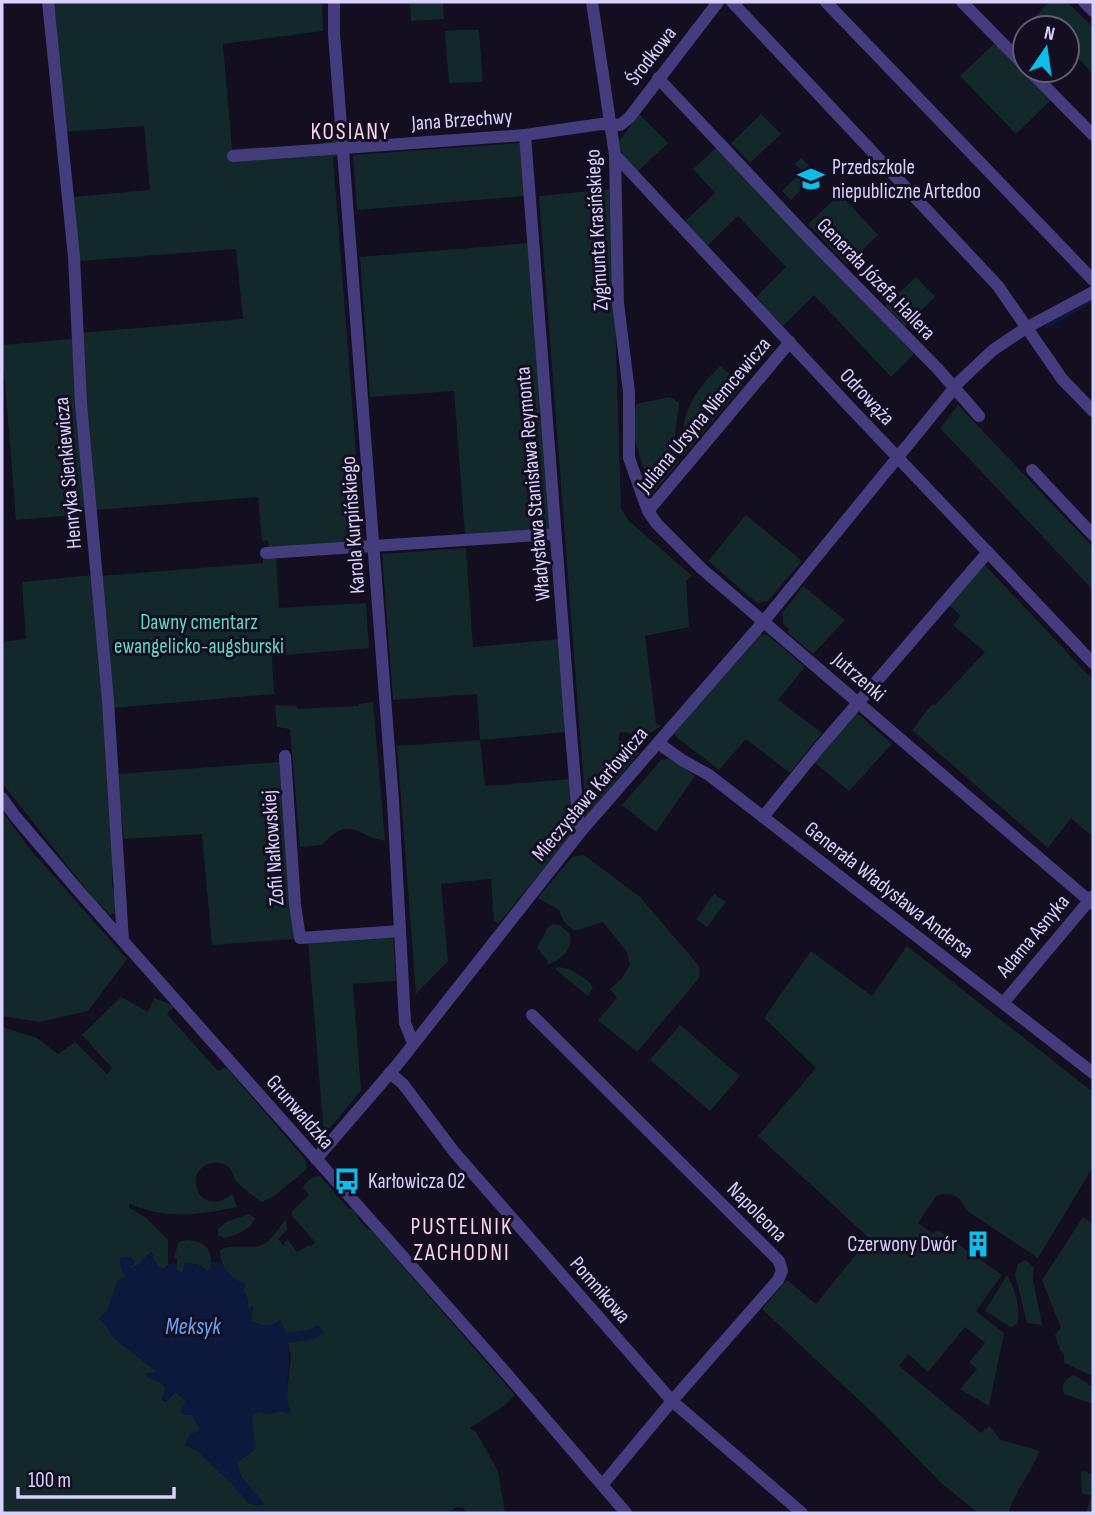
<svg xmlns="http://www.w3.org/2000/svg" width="1095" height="1515" viewBox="0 0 1095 1515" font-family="'Sofia Sans Condensed',sans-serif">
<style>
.green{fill:#12282a}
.water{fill:#0c193c}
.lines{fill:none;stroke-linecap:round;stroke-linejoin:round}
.stream{stroke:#0c193c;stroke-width:3.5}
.canal{stroke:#0c193c;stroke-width:10}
.minor{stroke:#453c7d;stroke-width:12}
.labels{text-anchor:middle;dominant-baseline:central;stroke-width:6;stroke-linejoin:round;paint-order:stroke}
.street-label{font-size:21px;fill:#dad1fc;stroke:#130e20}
.poi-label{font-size:21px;fill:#dad1fc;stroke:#130e20;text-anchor:start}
.park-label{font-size:21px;fill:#62d7c6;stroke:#130e20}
.neighbourhood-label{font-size:23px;letter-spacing:2px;fill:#fcd3e9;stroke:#130e20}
.water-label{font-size:23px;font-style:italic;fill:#65a4f6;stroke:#130e20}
</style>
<rect width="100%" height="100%" fill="#130e20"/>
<!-- green -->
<g class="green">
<polygon points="52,2 322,2 323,31 223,44 232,149 325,144 332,135 339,135 340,156 333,157 363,543 269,550 268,540 262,541 258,497 96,510 79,333 243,319 236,249 79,261 73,197 150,190 144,126 64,132"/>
<polygon points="410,2 443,2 444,19 411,21"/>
<polygon points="1050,2 1067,2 1093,27 1093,74 1073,53 1067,58 1067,28 1025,28 1025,50 1013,37"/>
<polygon points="459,30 479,30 483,82 449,83 445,31"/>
<polygon points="996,42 1051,100 1016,134 960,76"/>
<polygon points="639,114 668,143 637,172 625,160 618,143"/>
<polygon points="761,114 781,134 750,163 731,143"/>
<polygon points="521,143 526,196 357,210 353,155"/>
<polygon points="717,147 914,354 891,377 814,295 783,326 756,297 786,267 738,216 707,246 684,222 715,193 693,169"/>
<polygon points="801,158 817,173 791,200 782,191 802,171 794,164"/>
<polygon points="611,189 621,509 629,521 692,576 686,581 689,627 645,636 656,724 661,726 646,736 620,732 618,740 636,748 639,753 499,923 494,921 491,879 441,884 448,961 416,994 397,746 480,740 477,694 393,700 382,554 466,548 473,647 560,639 567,732 480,740 485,786 571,779 575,812 585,800 539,196"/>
<polygon points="840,194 878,235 847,265 808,224"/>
<polygon points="530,243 552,528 465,535 454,391 370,397 360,257"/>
<polygon points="916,277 935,297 905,326 885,306"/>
<polygon points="72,339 87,514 16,520 2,345"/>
<path d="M720,366L743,385L685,454C676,416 695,391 720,366Z"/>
<polygon points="670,397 679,403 674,443 679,462 652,494 632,432 636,404"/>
<polygon points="958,405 1093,547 1093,590 940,428"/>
<polygon points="746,515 802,561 768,601 757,603 708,561"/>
<polygon points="276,556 279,608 366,603 369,648 272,656 274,694 112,708 100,576 263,563 263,557"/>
<polygon points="983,563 1093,680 1093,837 1071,818 1048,848 912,730 932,704 935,705 985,652 953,625 961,616 948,604"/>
<polygon points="93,575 113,846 112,885 116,897 116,913 110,915 93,898 2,783 2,642 26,639 22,582"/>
<polygon points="803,586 845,620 813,654 787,632 789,629 783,623 783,612"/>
<polygon points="758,634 768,635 805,667 778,700 822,733 790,773 746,739 719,770 675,736 675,730"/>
<path d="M373,702L385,841C355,836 350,814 322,845L300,847L290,729L277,727L275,705L297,706L298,709L358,706L359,704Z"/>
<polygon points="856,712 892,744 849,791 814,762"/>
<polygon points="669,758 695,776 656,832 622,805 661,760"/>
<polygon points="280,762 295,939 212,945 202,834 124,839 117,774"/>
<polygon points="2,811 29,848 127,959 88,1011 39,1022 2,1016"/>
<polygon points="584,855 640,897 699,966 699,978 637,1052 598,1020 617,998 610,989 621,979 630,965 627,952 603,922 575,931 564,922 559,910 538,898 572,857"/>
<polygon points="714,894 726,902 707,927 696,919"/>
<path d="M553,924L560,925L570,934C573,950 561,959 548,965L547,960L537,948L548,927Z"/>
<polygon points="393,934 396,981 353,984 361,1091 324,1135 308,941"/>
<path d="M907,946L1093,1092V1167L1038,1258L966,1210C959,1194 953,1193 937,1195L918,1223L933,1234L936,1231L938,1232L940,1231L1002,1275L976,1311L1004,1333L989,1406L960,1389L977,1369L969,1362L985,1343L965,1327L928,1372L908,1354L899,1366L981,1433L989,1426L1001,1440L1037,1450L1039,1452C1032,1471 1011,1498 1009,1513H978L941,1483L878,1418L762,1309L787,1280L816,1304L869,1238L758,1136L816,1068L764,1018L811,951L872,996Z"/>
<path d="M558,967C571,968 585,977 593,987L588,996L555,969Z"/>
<path d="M121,997L148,1012L154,998L175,1006L167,1014L218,1071L226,1067L305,1159L307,1169L274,1196L262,1202C254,1197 243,1189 236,1181C233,1177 233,1171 228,1167C218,1158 200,1163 196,1177C195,1182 196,1188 199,1193C207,1206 223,1203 232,1193L237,1207C201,1215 162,1220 129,1203V1207L146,1218L168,1240V1265L164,1269V1274L144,1273L145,1266L153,1255L151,1252L138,1265L130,1269L128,1266L133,1265L134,1261L130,1257L120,1258L121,1269L127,1276L117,1282L108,1310L99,1319L108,1328L113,1337L158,1373H146L147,1377L160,1382L166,1388L162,1400L166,1402L175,1392L186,1401L181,1411L184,1415H192L201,1431L190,1434L185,1445L198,1451L232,1484L249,1503L255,1505L264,1504L241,1477L237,1462L255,1449L252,1416L258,1411L269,1414L282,1410L288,1414L290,1410L286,1400L291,1356L287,1342H295L294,1333L285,1332L280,1320C271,1328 261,1326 251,1321L253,1306L247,1311L248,1299L244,1292V1284C229,1279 220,1266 220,1250C234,1242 255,1253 268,1241C275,1235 280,1226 286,1219L287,1230L278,1239L285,1247L284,1243L288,1240L297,1252L309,1245L311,1247L315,1242L293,1217L291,1212L309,1195L303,1188C306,1180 312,1177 320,1176L349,1209L352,1208C360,1218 360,1226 372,1231L515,1395L504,1406L470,1428L476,1432L498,1471L505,1513H467L463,1508L456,1507L449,1513H2V1027L37,1038L58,1054L75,1042L107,1074L112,1068L82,1035Z"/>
<polygon points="680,1025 740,1076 710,1111 650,1060"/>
<path d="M249,1214L255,1218C252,1229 235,1236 224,1238L218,1235V1229L226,1222Z"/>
<polygon points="1083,1217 1093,1224 1093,1376 1064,1363 1064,1354 1060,1350 1055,1335 1061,1328 1042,1280"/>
<path d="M187,1240C207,1241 212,1249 211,1268L207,1272L196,1264H189L182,1273L176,1270L177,1260L174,1256L179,1242Z"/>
<polygon points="1026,1260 1034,1268 1033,1279 1042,1325 1027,1323 1015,1274 1018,1264"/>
<path d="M1007,1275C1014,1286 1022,1312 1017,1324L1011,1327L985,1311Z"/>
<path d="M1074,1375L1093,1387V1404L1064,1394C1060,1386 1065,1377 1074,1375Z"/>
<polygon points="1085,1471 1093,1476 1093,1513 1086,1513 1091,1496 1082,1493 1081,1472"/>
</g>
<!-- water -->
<path class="water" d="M150,1252L158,1266L164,1269L170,1264L177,1263L176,1270L182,1273L185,1262L202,1266L207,1271L211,1268V1262H220C227,1272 232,1280 245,1283L244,1292L248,1299L247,1311L253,1305L251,1321C261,1326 271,1328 280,1320L285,1332H294L295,1343L287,1342C293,1363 282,1397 291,1410L288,1414L282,1411L269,1414L258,1411L252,1416L255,1450L237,1462L241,1477L265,1504L255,1505L249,1503L232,1484L198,1451L185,1445L190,1434L201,1431L192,1415H183L181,1411L186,1401L175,1392L167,1401L162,1398L166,1387L160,1382L147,1377L145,1373L157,1372L113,1337L108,1328L99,1319L108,1310L117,1282L126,1276L121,1269L120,1258L130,1257L134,1261L133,1265L128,1266L130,1268L138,1265Z"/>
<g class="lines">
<!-- stream -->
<polyline class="stream" points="1046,327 1093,300"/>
<!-- canal -->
<polyline class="canal" points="294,1337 313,1334 317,1331"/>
<!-- minor -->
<g class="minor">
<polyline points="48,2 74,257 81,403 108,701 123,941"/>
<polyline points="334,2 334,34 393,801 405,1023 413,1043"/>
<polyline points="592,2 615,155 618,303 629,392 629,458 648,511 657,524 702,569 1093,904"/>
<polyline points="732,2 998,286 1062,379 1093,411"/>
<polyline points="826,2 1093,280"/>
<polyline points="962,2 1025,66"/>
<polyline points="1084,2 1093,11"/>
<polyline points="1029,70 1093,135"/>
<polyline points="658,78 804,233 937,368 979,416"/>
<polyline points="525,135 570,721 578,818 582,830"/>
<polyline points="615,155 844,401 1093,663"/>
<polyline points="233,156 525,135 601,124 620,125 629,118 718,2"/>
<polyline points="1032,470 1093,535"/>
<polyline points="648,511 790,342"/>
<polyline points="266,553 555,534"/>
<polyline points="658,743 682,760 709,775 1093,1073"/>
<polyline points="285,756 295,904 300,938 400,931"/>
<polyline points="2,798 15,816 77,889 500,1366 626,1513"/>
<polyline points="763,817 819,748 988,552"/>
<polyline points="1004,1002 1093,896"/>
<polyline points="532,1015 779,1261 782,1271 778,1280 672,1401 603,1484"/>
<polyline points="390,1073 403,1084 455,1153 672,1401 802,1513"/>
<polyline points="316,1159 397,1065 582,830 764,621 960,381 993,350 1026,328 1093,292"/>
</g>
</g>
<!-- icons -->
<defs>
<g id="school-bare" transform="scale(2.1)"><path d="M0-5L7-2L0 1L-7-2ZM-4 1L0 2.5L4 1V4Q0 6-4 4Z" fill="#0ebeea" stroke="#130e20" stroke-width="2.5" paint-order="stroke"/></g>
<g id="bus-bare" transform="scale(2.1)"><path d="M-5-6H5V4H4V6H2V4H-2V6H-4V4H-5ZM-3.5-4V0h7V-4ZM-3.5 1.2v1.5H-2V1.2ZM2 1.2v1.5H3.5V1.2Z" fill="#0ebeea" stroke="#130e20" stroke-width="2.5" paint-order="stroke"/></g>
<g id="building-bare" transform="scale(2.1)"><path d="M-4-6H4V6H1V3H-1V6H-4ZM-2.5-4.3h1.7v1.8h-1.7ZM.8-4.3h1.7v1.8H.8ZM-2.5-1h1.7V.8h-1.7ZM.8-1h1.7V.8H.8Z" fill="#0ebeea" stroke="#130e20" stroke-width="2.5" paint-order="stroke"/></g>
</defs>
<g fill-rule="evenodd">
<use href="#school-bare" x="811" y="179"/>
<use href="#bus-bare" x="347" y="1181"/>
<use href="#building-bare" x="978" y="1244"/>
</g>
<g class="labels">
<!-- street labels -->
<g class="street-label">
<text transform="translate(651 56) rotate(-52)">Środkowa</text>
<text transform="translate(462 120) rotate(-4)">Jana Brzechwy</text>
<text transform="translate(597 230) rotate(-93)">Zygmunta Krasińskiego</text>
<text transform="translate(876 279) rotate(46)">Generała Józefa Hallera</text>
<text transform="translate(867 397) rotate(47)">Odrowąża</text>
<text transform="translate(704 415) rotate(-50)">Juliana Ursyna Niemcewicza</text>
<text transform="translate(68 473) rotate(-95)">Henryka Sienkiewicza</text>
<text transform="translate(533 484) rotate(-95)">Władysława Stanisława Reymonta</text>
<text transform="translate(353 525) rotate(-94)">Karola Kurpińskiego</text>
<text transform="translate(859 677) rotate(41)">Jutrzenki</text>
<text transform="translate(590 794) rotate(-50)">Mieczysława Karłowicza</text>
<text transform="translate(273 848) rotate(-94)">Zofii Nałkowskiej</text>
<text transform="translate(889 890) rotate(38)">Generała Władysława Andersa</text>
<text transform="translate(1033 936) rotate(-50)">Adama Asnyka</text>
<text transform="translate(300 1112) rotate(49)">Grunwaldzka</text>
<text transform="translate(757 1212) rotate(45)">Napoleona</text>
<text transform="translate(600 1290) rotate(49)">Pomnikowa</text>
</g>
<!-- poi labels -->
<g class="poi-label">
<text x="832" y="167">Przedszkole<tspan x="832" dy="24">niepubliczne Artedoo</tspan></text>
<text x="368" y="1181">Karłowicza 02</text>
<text x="957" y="1244" text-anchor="end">Czerwony Dwór</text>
</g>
<!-- park labels -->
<g class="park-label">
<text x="199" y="622">Dawny cmentarz<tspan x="199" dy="24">ewangelicko-augsburski</tspan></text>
</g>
<!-- neighbourhood labels -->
<g class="neighbourhood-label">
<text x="351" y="132">KOSIANY</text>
<text x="462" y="1227">PUSTELNIK<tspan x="462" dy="26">ZACHODNI</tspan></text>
</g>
<!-- water labels -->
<g class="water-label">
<text x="193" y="1327">Meksyk</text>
</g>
</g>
<!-- border -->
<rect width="1095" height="1515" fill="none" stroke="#dad1fc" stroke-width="7"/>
<!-- north arrow -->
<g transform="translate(1046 49) rotate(13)"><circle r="33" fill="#130e20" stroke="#635c78" stroke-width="2"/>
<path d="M0-5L12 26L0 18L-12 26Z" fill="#0ebeea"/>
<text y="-10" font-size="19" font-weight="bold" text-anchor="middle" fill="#dad1fc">N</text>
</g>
<!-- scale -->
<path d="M18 1487v10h156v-10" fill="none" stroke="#dad1fc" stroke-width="3.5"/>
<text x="28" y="1487" font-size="21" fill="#dad1fc" stroke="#130e20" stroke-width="5" paint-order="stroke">100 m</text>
</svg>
